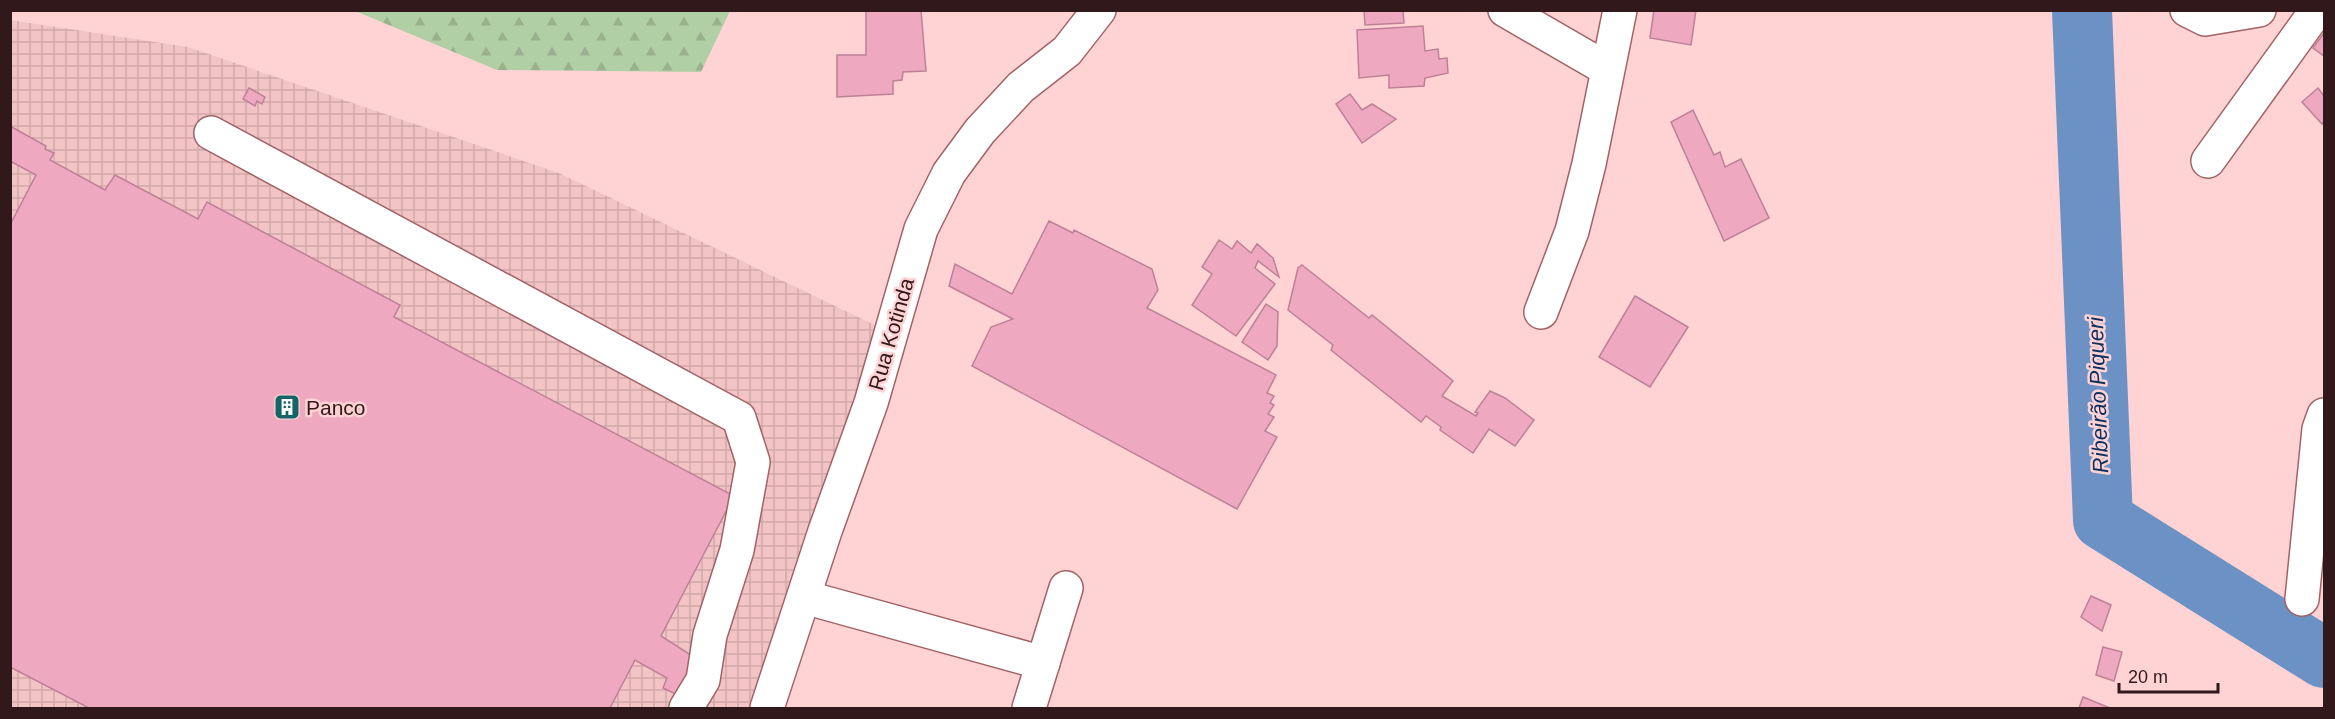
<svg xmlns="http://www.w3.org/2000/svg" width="2335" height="719" viewBox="0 0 2335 719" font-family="Arial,sans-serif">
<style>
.industrial{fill:url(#industrial-grid)}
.forest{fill:url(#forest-firs)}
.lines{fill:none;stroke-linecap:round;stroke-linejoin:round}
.river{stroke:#6c91c4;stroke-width:60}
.building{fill:#eea9c1;stroke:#be8096;stroke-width:1.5}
.minor-casing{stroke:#a26366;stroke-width:36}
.minor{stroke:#fff;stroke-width:33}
.labels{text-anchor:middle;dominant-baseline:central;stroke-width:5;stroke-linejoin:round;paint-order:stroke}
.street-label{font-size:21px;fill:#31181a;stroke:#ffd3d4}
.poi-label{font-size:21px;fill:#31181a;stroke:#ffd3d4;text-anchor:start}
.water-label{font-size:22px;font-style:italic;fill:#0b305f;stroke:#ffd3d4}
</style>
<defs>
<pattern id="industrial-grid" width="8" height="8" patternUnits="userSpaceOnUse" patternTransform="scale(1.5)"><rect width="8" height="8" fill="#f3c4c5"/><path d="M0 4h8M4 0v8" fill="none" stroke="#d1a8a9"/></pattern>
<pattern id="forest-firs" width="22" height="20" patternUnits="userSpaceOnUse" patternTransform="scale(1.5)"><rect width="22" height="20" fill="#b1cfa5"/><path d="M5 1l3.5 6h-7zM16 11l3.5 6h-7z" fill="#99b18d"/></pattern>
</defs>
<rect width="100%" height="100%" fill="#ffd3d4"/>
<!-- industrial -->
<polygon class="industrial" points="10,20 188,47 559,173 883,329 751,708 11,708"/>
<!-- forest -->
<polygon class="forest" points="355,11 730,11 701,72 497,70"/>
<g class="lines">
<!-- river -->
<polyline class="river" points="2082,10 2103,520 2324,658"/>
</g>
<!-- building -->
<g class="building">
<polygon points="866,10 921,10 926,71 903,72 902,80 893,81 893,94 837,97 837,55 866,55"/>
<polygon points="1364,10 1403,10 1404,23 1365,25"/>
<polygon points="1654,10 1696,10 1691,45 1650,38"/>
<polygon points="1423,26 1425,51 1438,49 1439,59 1447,58 1448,73 1425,78 1424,86 1389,88 1389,75 1359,78 1357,30"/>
<polygon points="2324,33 2324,56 2313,48"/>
<polygon points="249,88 265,97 262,104 257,101 255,106 243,99"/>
<polygon points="2318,88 2324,96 2324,121 2322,124 2302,102"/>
<polygon points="1350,94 1362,110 1372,104 1396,119 1362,143 1336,104"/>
<polygon points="1693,110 1714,155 1720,152 1725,167 1741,159 1769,218 1724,241 1671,122"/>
<polygon points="10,126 46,146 45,149 54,153 50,160 105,190 115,175 198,219 207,202 400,305 394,317 734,496 661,636 705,664 687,699 663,688 667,678 635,660 610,708 89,708 10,667 10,225 36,175 10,161"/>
<polygon points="1049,221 1073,233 1074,230 1152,269 1158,290 1147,308 1276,375 1267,393 1274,396 1270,403 1274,405 1268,414 1274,417 1265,431 1277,437 1237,509 972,366 991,327 1013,319 949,286 955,264 1012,294"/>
<polygon points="1219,240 1232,249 1237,241 1251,253 1257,244 1273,258 1279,277 1258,261 1255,268 1275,284 1236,336 1192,305 1212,274 1202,267"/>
<polygon points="1302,265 1369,318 1372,315 1453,381 1442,396 1476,416 1478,413 1475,412 1490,391 1505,398 1534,420 1515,446 1489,429 1473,453 1440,430 1441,427 1426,416 1421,422 1331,350 1333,345 1288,310 1298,268"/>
<polygon points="1635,296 1688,327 1650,387 1599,357"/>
<polygon points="1266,304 1278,312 1277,346 1268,360 1242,342"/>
<polygon points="2091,596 2111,605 2102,631 2081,617"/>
<polygon points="2103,647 2122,652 2114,681 2096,675"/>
<polygon points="2083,697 2110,708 2079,708"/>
</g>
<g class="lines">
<!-- minor casing -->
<g class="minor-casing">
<g id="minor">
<polyline points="1505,10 1607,69"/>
<polyline points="2187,10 2205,19 2259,10"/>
<polyline points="211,133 739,418 753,462 737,550 710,635 703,680 686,708"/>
<polyline points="2208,161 2317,10"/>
<polyline points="1541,312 1572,231 1589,164 1620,10"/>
<polyline points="804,597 1043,663"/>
<polyline points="2302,599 2319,429 2324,415"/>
<polyline points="767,708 825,531 871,403 921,229 949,173 980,131 1021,87 1067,51 1099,10"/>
<polyline points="1029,708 1066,588"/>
</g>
</g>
<!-- minor -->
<use href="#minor" class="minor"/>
</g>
<!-- icons -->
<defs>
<g id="building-square" transform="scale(1.35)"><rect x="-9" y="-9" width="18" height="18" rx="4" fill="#156566" stroke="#ffd3d4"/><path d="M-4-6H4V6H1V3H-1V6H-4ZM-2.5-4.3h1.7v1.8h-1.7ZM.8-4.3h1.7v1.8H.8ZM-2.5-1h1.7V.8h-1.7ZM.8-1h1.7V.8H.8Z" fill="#fff"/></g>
</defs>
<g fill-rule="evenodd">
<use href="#building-square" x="287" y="407"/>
</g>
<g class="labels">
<!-- street labels -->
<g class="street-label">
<text transform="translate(891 334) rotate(-74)">Rua Kotinda</text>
</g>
<!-- poi labels -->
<g class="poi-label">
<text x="306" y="407">Panco</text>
</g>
<!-- water labels -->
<g class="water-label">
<text transform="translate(2098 395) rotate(-92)">Ribeirão Piqueri</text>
</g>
</g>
<!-- border -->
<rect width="2335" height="719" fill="none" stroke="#31181a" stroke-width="24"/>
<!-- scale -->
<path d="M2119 683v9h99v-9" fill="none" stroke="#31181a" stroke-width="3"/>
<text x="2128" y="683" font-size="18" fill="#31181a" stroke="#ffd3d4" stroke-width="4.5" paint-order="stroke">20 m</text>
</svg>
